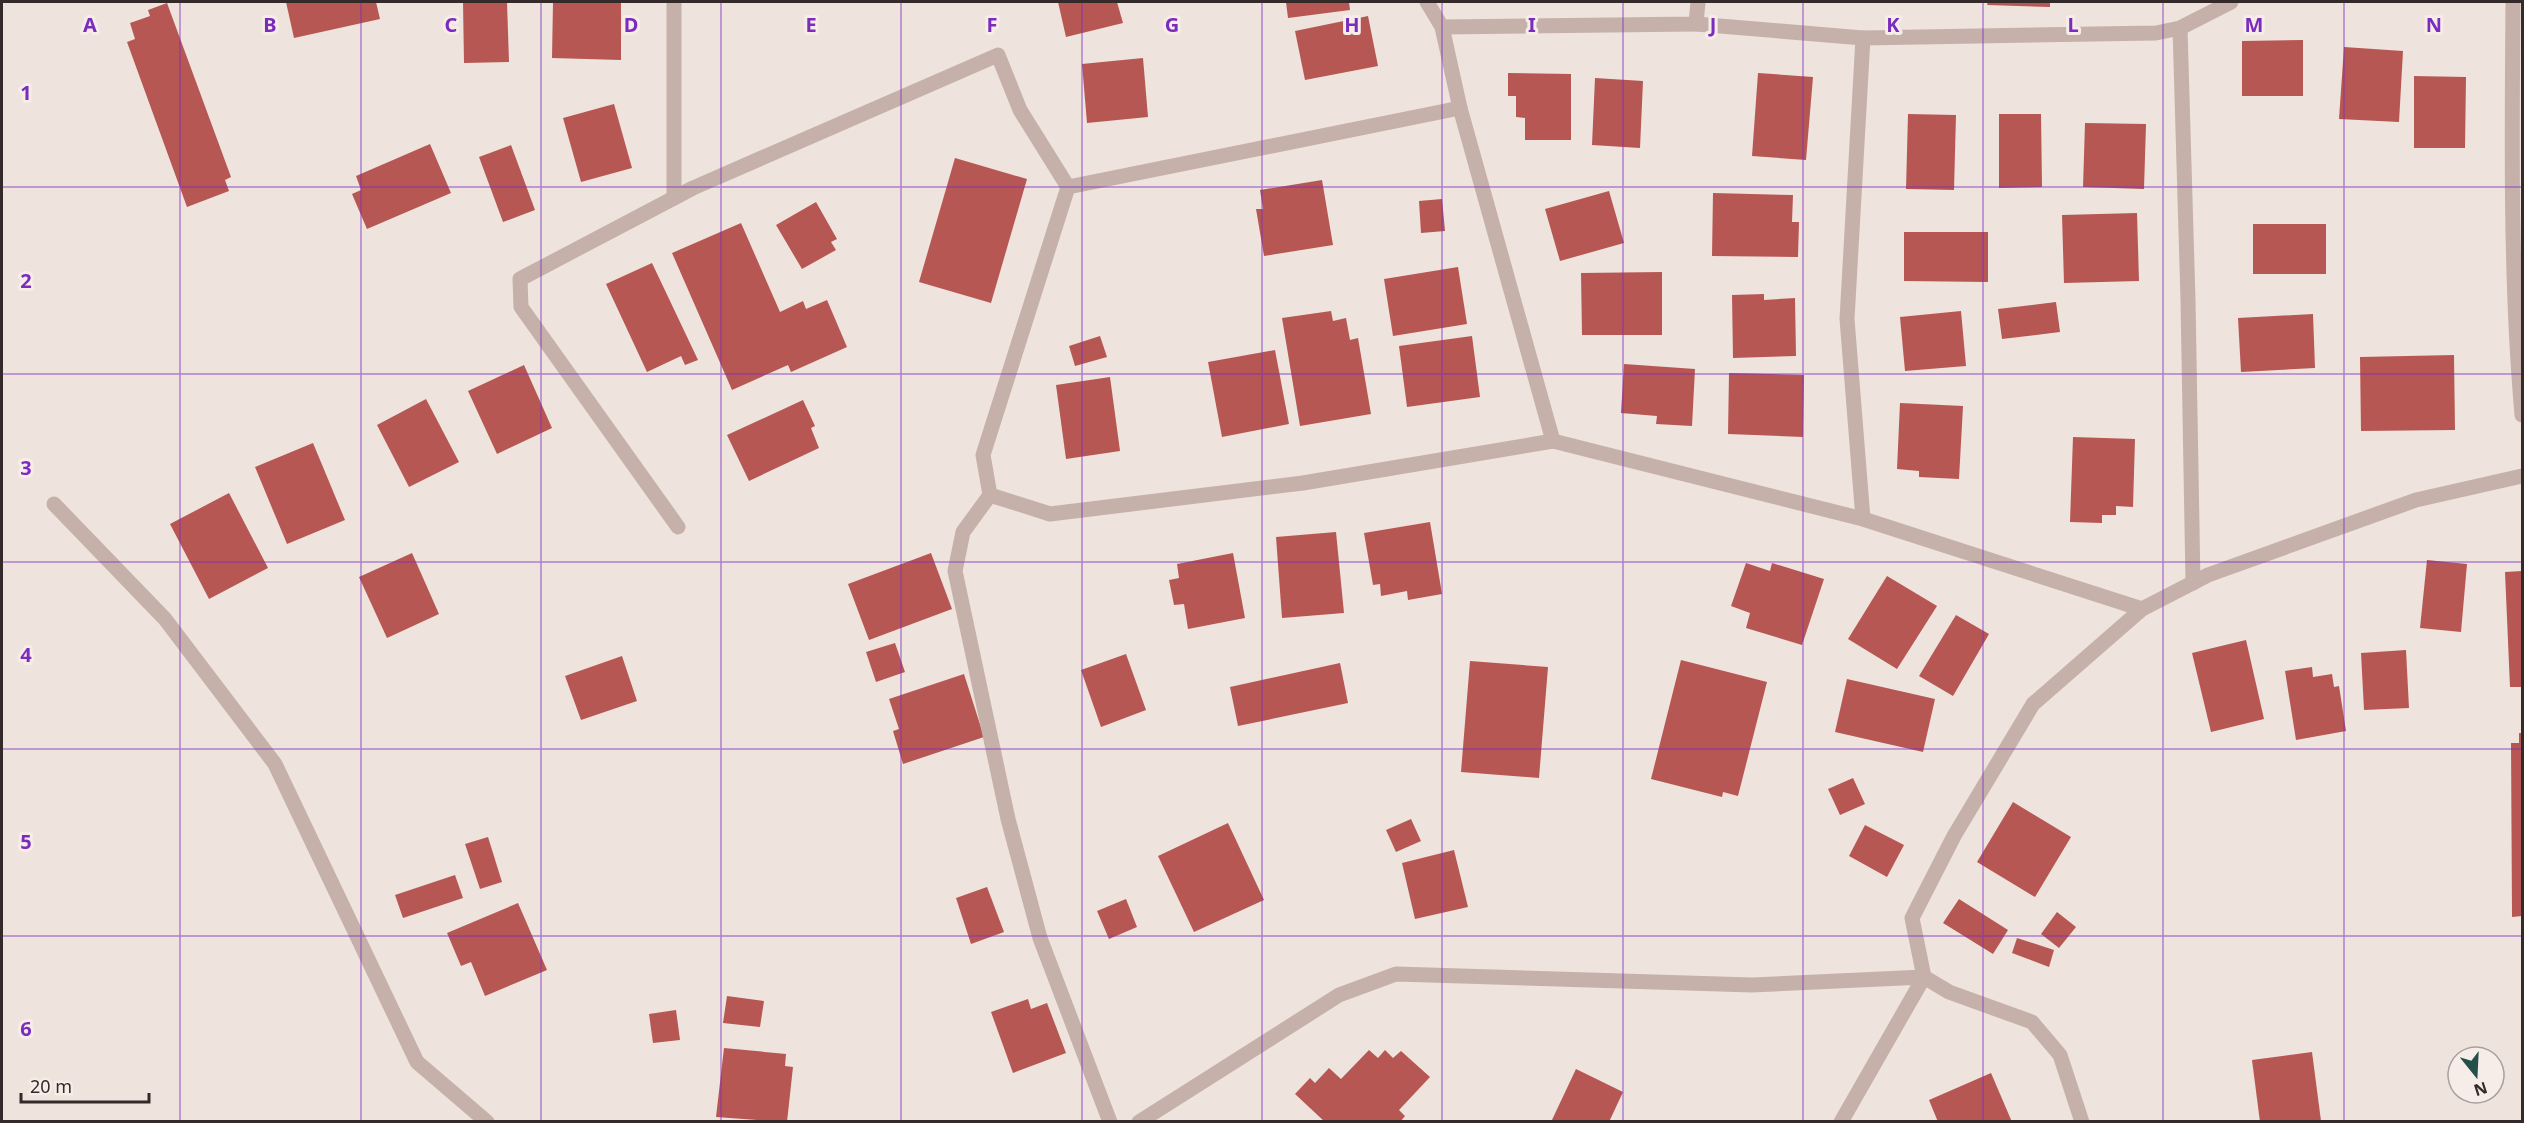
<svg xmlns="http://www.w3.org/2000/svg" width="2524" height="1123" viewBox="0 0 2524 1123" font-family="'Noto Sans',sans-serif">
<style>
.building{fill:#b75753}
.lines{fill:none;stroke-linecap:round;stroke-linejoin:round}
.minor{stroke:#c5b1aa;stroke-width:15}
.grid{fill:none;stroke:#7b2cbf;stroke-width:1.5;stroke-opacity:0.55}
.grid-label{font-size:20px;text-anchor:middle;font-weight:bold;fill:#7b2cbf;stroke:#f7ede8;stroke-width:6;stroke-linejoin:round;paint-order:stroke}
</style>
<rect width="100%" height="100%" fill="#efe3dd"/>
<!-- building -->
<g class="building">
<polygon points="286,2 376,2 380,19 294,38"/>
<polygon points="463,2 507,2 509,62 464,63"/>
<polygon points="553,2 621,2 621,60 552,58"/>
<polygon points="1058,2 1117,2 1123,23 1066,37"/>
<polygon points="1286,2 1349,2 1350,10 1288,18"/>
<polygon points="1988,2 2050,2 2050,7 1987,5"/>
<polygon points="167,3 231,177 225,180 229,191 187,207 127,42 135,39 130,23 150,16 148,10"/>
<polygon points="1368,16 1378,66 1305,80 1295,31"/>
<polygon points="2303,40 2303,96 2242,96 2242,41"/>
<polygon points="2344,47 2403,51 2399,122 2339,119"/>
<polygon points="1143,58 1148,117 1087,123 1082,64"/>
<polygon points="1508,73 1571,74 1571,140 1525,140 1525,118 1516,117 1516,96 1508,96"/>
<polygon points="1758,73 1813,77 1806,160 1752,156"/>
<polygon points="2414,76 2466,77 2465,148 2414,148"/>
<polygon points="1595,78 1643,81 1640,148 1592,145"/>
<polygon points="614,104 632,168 581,182 563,118"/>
<polygon points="1908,114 1956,115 1954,190 1906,189"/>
<polygon points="1999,114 2041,114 2042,187 1999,188"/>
<polygon points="2085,123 2146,124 2144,189 2083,187"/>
<polygon points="430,144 451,193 367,229 352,194 361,190 356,176"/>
<polygon points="511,145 535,210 503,222 479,157"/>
<polygon points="955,158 1027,179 991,303 919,282"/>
<polygon points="1322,180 1333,245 1264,256 1256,209 1263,209 1260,190"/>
<polygon points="1609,191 1624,243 1560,261 1545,209"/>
<polygon points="1713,193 1793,195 1792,222 1799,222 1798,257 1712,256"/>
<polygon points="1442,199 1445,231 1421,233 1419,201"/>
<polygon points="816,202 837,239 831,242 836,250 802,269 776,225"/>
<polygon points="2137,213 2139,281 2064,283 2062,215"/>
<polygon points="741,223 780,312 803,301 806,309 827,300 847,347 791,372 788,365 732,390 672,253"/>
<rect x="2253" y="224" width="73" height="50"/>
<polygon points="1904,232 1988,232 1988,282 1904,281"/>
<polygon points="652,263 698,360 685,365 681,356 647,372 606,284"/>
<polygon points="1458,267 1467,324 1393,336 1384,279"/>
<polygon points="1662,272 1662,335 1582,335 1581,273"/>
<polygon points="1764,294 1764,300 1795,298 1796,356 1733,358 1732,295"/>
<polygon points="2056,302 2060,332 2002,339 1998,309"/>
<polygon points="1331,311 1333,321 1346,318 1350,340 1358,338 1371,414 1300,426 1282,318"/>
<polygon points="1961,311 1966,366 1905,371 1900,317"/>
<polygon points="2313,314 2315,368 2241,372 2238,318"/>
<polygon points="1100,336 1107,357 1075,366 1069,346"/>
<polygon points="1472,336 1480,397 1407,407 1399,346"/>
<polygon points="1275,350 1289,424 1222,437 1208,362"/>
<polygon points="2454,355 2455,430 2361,431 2360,357"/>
<polygon points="1624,364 1695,369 1692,426 1656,424 1657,416 1621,413"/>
<polygon points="524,365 552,428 497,454 468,391"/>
<polygon points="1729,373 1804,375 1803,437 1728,434"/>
<polygon points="1110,377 1120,451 1066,459 1056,385"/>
<polygon points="426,399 459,462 409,487 377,425"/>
<polygon points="803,400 815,426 811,428 819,448 749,481 727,435"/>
<polygon points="1900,403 1963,406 1959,479 1919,477 1919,471 1897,469"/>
<polygon points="2073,437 2135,439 2133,507 2116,506 2116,515 2102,515 2102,523 2070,522"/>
<polygon points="313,443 345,520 287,544 255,467"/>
<polygon points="229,493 268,568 209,599 170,524"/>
<polygon points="1430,522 1442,594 1408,600 1407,591 1381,596 1380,584 1373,585 1364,533"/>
<polygon points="1336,532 1344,613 1282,618 1276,537"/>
<polygon points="412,553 439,614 387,638 359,577"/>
<polygon points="931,553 952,609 869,640 848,584"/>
<polygon points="1233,553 1245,618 1188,629 1184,604 1174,605 1169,580 1179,578 1177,564"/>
<polygon points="2427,560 2467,564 2461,632 2420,628"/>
<polygon points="1746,563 1770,571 1772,563 1824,579 1802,645 1746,628 1750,613 1731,606"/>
<polygon points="2522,571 2522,687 2510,687 2505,572"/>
<polygon points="1887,576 1937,606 1897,669 1848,639"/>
<polygon points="1956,615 1989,634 1953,696 1919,676"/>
<polygon points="2246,640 2264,719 2211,732 2192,653"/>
<polygon points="895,643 905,672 876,682 866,652"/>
<polygon points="2406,650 2409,708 2364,710 2361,653"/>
<polygon points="1126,654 1146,710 1101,727 1081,670"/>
<polygon points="622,656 637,701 581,720 565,676"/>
<polygon points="1681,660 1767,682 1738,796 1723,792 1722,797 1651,779"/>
<polygon points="1470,661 1548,667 1539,778 1461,772"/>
<polygon points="1340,663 1348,703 1238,726 1230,687"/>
<polygon points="2312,667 2313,677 2332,674 2334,687 2339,686 2346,731 2296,740 2285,671"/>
<polygon points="964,674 984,737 903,764 893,731 899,729 889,699"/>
<polygon points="1847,679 1935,699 1923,752 1835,732"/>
<polygon points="2519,733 2522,733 2522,916 2512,917 2511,743 2519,743"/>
<polygon points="1853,778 1865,804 1840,815 1828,789"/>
<polygon points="2013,802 2071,837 2035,897 1977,862"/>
<polygon points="1411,819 1421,841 1396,852 1386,830"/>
<polygon points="1228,823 1264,900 1194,932 1158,856"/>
<polygon points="1865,825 1904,845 1887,877 1849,856"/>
<polygon points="488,837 502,882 480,889 465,844"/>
<polygon points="1454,850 1468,907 1415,919 1402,863"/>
<polygon points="455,875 463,898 403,918 395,895"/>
<polygon points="987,887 1004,932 971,944 956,898"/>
<polygon points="1126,899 1137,927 1109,939 1097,911"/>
<polygon points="1959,899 2008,930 1993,954 1943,923"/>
<polygon points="518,903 547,970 485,996 471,962 461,966 447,933"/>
<polygon points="2057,912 2076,927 2059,948 2041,934"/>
<polygon points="2017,938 2054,950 2049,967 2012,953"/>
<polygon points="727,996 764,1001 760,1027 723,1023"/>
<polygon points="1028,999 1031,1009 1047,1003 1066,1053 1013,1073 991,1012"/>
<polygon points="676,1010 680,1040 653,1043 649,1014"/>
<polygon points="724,1048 786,1054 785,1066 793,1067 787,1122 716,1117"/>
<polygon points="1369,1050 1378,1058 1385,1050 1393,1058 1401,1051 1430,1077 1399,1110 1405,1116 1400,1122 1325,1122 1295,1094 1310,1078 1315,1083 1329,1068 1341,1079"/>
<polygon points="2312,1052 2321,1121 2260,1122 2252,1060"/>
<polygon points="1576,1069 1623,1092 1609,1122 1551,1122"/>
<polygon points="1991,1073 2012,1122 1938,1122 1929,1100"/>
</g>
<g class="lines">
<!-- minor -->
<g class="minor">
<polyline points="1427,2 1442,27 1696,24 1698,2"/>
<path d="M2513,2C2512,139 2510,278 2522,415"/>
<polyline points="1696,24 1863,38 1847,319 1863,519"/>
<polyline points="2180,28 2188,300 2193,583"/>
<polyline points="1863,38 2156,33 2180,28 2231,2"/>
<polyline points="1068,187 1460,108"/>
<polyline points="674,198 674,2"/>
<polyline points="1553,441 1863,519 2142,609"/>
<polyline points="990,495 963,532 955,571 1008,819 1040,938 1110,1122"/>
<polyline points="54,504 165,619 275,764 417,1062 487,1122"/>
<polyline points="678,527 521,307 520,279 693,188 998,55 1020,110 1068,187 983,455 990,495 1050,514 1303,483 1553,441 1460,108 1442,27"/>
<polyline points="1139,1122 1339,995 1396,974 1752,985 1924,977 1841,1122"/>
<polyline points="2082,1122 2060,1055 2032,1022 1949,992 1924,977 1912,918 1954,836 2033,704 2142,609 2208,575 2416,500 2522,476"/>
</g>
</g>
<!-- grid -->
<path class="grid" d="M180,2V1122M361,2V1122M541,2V1122M721,2V1122M901,2V1122M1082,2V1122M1262,2V1122M1442,2V1122M1623,2V1122M1803,2V1122M1983,2V1122M2163,2V1122M2344,2V1122M2,187H2522M2,374H2522M2,562H2522M2,749H2522M2,936H2522"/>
<g class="grid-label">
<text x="90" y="32">A</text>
<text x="270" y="32">B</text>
<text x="451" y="32">C</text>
<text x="631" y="32">D</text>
<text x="811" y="32">E</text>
<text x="992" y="32">F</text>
<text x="1172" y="32">G</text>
<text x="1352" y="32">H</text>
<text x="1532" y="32">I</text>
<text x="1713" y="32">J</text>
<text x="1893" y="32">K</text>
<text x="2073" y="32">L</text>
<text x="2254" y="32">M</text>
<text x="2434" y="32">N</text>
<text x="26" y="100">1</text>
<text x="26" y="288">2</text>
<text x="26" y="475">3</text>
<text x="26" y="662">4</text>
<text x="26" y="849">5</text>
<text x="26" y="1036">6</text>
</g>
<!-- border -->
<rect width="2524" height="1123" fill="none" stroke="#342a29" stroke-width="6"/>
<!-- north arrow -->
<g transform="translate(2476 1075) rotate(162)"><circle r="28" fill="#f7ede8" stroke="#a99f9c" stroke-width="1.5"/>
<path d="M0-4.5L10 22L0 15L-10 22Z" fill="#23504a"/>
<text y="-9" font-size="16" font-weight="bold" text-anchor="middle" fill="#342a29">N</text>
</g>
<!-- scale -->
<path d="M21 1093v9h128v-9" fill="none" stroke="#342a29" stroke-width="3"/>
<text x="30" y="1093" font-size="18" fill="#342a29" stroke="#f7ede8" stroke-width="4.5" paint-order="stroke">20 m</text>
</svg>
